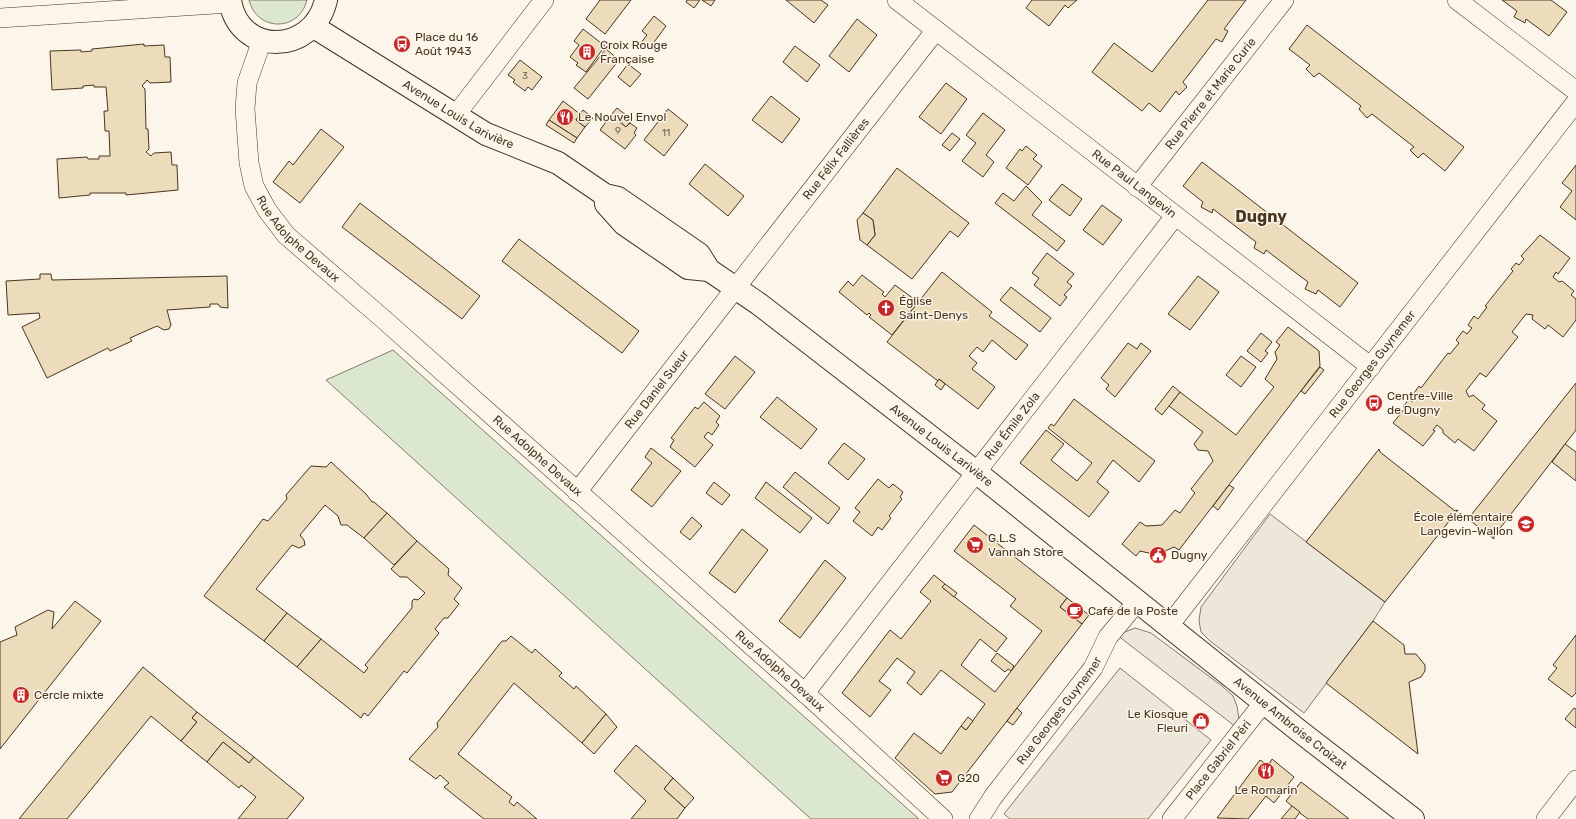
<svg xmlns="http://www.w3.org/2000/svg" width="1576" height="819" viewBox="0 0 1576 819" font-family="Rubik,sans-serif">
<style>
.green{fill:#dce7d0;stroke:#887966}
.parking{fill:#ede7d9;stroke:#887966}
.building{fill:#ecdcbc;stroke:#4a3520}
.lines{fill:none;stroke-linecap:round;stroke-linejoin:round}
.street-casing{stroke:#4a3520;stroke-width:20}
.primary-casing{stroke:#4a3520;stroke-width:24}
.street{stroke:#fbf6e9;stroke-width:19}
.primary{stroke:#fbf6e9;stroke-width:22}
.labels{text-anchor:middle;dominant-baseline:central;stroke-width:3;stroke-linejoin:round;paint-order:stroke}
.number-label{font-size:10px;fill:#725f47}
.poi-label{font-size:12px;fill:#4a3520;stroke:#fbf6e9;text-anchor:start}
.street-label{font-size:12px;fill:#4a3520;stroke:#fbf6e9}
.district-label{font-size:16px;font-weight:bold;fill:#4a3520;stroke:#fbf6e9}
</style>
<rect width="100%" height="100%" fill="#fbf6e9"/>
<!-- green -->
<g class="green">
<path d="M249,0H307C299,32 257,32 249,0Z"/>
<polygon points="393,350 919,819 811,819 326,380"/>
</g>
<!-- parking -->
<g class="parking">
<polygon points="1270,514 1385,602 1373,621 1304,713 1210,641 1201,632 1199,621 1201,607"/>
<polygon points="1135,628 1151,633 1222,686 1233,696 1237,706 1239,719 1236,727 1117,635"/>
<polygon points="1120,668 1211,740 1148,819 1010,819 1004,814"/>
</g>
<!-- building -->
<g class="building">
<polygon points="600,0 631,0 605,34 586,19"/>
<polygon points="687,0 700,0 694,8 686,2"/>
<polygon points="702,0 715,0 711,6"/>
<polygon points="786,0 821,0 828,5 814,23"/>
<polygon points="1032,0 1077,0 1068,8 1065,5 1049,26 1026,8"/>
<polygon points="1208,0 1246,0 1224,29 1228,31 1222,42 1216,39 1183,82 1187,87 1179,95 1176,91 1160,112 1149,103 1142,111 1092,72 1114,43 1152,72"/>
<polygon points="1502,0 1551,0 1567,12 1549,36 1526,19 1525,23 1514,17 1517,11"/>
<polygon points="654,16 666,26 649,49 641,43 647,35 642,31"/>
<polygon points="857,19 877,35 849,72 829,56"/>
<polygon points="1307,25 1464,147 1445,171 1423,153 1418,158 1410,150 1414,147 1372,114 1367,118 1359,109 1361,106 1319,73 1314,77 1306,69 1310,65 1289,49"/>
<polygon points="583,29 605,46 586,72 576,65 578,63 570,57 579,45 574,41"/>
<polygon points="144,44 144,46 164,45 165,57 170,57 171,82 150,83 147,80 142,86 145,89 146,129 148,129 149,149 146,152 151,156 154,153 171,152 172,165 177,165 178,190 126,195 126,193 90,193 90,195 59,198 57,159 87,157 88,159 99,159 99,156 110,156 109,131 105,131 104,111 108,111 106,87 94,87 94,85 83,86 83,88 52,90 50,51 81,50 81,52 92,51 92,49"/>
<polygon points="795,46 820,65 807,82 783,62"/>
<polygon points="606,49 619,60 588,99 574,88"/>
<polygon points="520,60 542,77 532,90 528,87 525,91 513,82 515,80 508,75"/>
<polygon points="628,64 641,74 630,87 618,77"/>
<polygon points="946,83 967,99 941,134 919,117"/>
<polygon points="771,96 800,119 782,143 752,120"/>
<polygon points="563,101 580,114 576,120 585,127 577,138 549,120"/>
<polygon points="617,108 632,120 626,127 611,115"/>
<polygon points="668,109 688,125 664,156 644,140"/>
<polygon points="583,110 593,118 585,127 576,120"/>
<polygon points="983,113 1005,130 986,155 994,162 983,177 962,161 976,143 966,135"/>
<polygon points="611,115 626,127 630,123 637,128 634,133 636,135 625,149 600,130"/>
<polygon points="549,120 577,138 574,143 546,125"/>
<polygon points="321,129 344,147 300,203 273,182 289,161 293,165"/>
<polygon points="952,133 960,139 950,151 942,145"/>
<polygon points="1026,146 1037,155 1033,159 1042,166 1028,185 1006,168 1020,149 1022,151"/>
<polygon points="1202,162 1358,283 1340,307 1318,290 1316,294 1305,289 1308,282 1266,250 1264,254 1254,248 1256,242 1213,209 1212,213 1201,207 1203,202 1183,186"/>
<polygon points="705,164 744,196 728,216 689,184"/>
<polygon points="1576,165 1576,220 1560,207 1572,191 1562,183"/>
<polygon points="897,168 969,223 958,237 950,231 912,279 867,245 875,235 873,220 863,213"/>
<polygon points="1062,184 1082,199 1070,216 1049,200"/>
<polygon points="1026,186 1042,202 1032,215 1065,241 1057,251 995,203 1003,193 1014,201"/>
<polygon points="360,203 480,296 462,319 342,227"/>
<polygon points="1102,205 1122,220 1103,245 1083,230"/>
<polygon points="863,213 873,220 875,235 867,245 860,240 857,220"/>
<polygon points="1540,235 1570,258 1558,274 1556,272 1553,277 1559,282 1562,281 1574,291 1571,295 1576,299 1576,320 1563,337 1548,325 1545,329 1532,319 1533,315 1526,314 1512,332 1518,337 1486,377 1480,373 1466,391 1469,397 1473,395 1485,405 1482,409 1497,421 1474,451 1458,439 1455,443 1443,433 1443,430 1437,425 1433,430 1435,431 1423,446 1393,423 1405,408 1403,407 1409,399 1412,402 1417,395 1414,393 1419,386 1421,388 1448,353 1450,354 1459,343 1456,340 1463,331 1467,334 1472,328 1468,325 1474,316 1478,319 1487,307 1485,306 1513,271 1511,269 1516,263 1519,265 1524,259 1521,256"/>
<polygon points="519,239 639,331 622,353 502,261"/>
<polygon points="1047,253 1074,274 1067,282 1072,286 1064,295 1067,297 1060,306 1034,285 1039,278 1032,273"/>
<polygon points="942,272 992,312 989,316 1028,345 1016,360 992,340 983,352 977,347 969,356 977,363 972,369 995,387 978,409 939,379 938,381 887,342"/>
<polygon points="40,274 51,274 52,280 227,276 228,308 220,307 218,304 210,304 210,307 167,310 171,325 169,329 164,330 157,326 130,338 132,341 110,351 108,348 47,378 22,327 40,318 39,313 8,315 6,281 40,279"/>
<polygon points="862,275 884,292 882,294 885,297 895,285 918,302 892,335 869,317 871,315 869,313 867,315 839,292 848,281 853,286"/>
<polygon points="1198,276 1219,292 1190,330 1168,314"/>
<polygon points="1011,287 1051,318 1040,332 1000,300"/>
<polygon points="1288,327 1319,351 1320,366 1179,550 1174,547 1163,552 1163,554 1153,556 1153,554 1140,551 1136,556 1122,544 1140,522 1146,526 1162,525 1175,510 1180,513 1195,493 1191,489 1213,461 1208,451 1198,450 1194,444 1203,432 1169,406 1180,392 1236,435 1274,387 1265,379 1277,359 1275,352 1280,345 1276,342"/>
<polygon points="1261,333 1272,342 1265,351 1268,353 1261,362 1247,351"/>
<polygon points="1128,343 1137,349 1141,343 1151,351 1115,397 1106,389 1109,385 1101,378"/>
<polygon points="735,356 755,372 725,409 705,394"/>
<polygon points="1241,356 1256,367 1241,387 1226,375"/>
<polygon points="1320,367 1324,370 1305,394 1301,391"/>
<polygon points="939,379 945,384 941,390 935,385"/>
<polygon points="1576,383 1576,430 1494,536 1494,539 1468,519"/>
<polygon points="1173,386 1180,392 1162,415 1155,409"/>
<polygon points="777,397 817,429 801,449 760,417"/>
<polygon points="1074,399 1155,461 1139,482 1113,460 1097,482 1109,492 1089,517 1020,463 1046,430 1064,444 1051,460 1077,481 1092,463 1048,428 1051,424 1054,426"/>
<polygon points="704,402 720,416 716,422 719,425 712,435 708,432 704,437 713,445 695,467 670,447 674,440 671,438 695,407 698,409"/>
<polygon points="844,443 865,459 848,480 828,463"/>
<polygon points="1565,444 1576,452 1576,481 1552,462"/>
<polygon points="651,448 681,471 652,507 631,490 652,463 645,457"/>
<polygon points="1379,449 1380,452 1455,511 1458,510 1385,602 1306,542"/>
<polygon points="331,462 366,494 372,502 374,502 387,513 364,538 347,525 341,525 338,516 325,505 300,535 304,540 305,545 299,548 292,545 256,589 287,613 264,641 204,596 263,519 268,521 287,499 286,495 311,466 326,467"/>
<polygon points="795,472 840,508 828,524 783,487"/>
<polygon points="878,479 889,488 893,484 903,492 900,497 902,499 889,516 891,518 882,530 878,527 872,536 853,521 860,512 855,508"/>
<polygon points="714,482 730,495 722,505 706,493"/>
<polygon points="766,482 812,518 800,533 755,498"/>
<polygon points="1229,485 1234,488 1218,510 1213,506"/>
<polygon points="387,513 417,541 394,565 364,538"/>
<polygon points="692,517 702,526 690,540 680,532"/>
<polygon points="974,525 1067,598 1060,607 1082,624 952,792 935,794 895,758 914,733 941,754 961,726 966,730 985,704 941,670 921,695 907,683 915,672 897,658 879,681 891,690 870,717 842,693 890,630 901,639 931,601 920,592 934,575 945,584 942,587 1007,638 996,652 980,639 961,665 995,692 1042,631 1010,606 1016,599 954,551"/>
<polygon points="742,529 768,550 735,593 709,573"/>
<polygon points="417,541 449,569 448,575 462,588 454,599 459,604 448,618 444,618 435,629 439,633 407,673 404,671 368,716 364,713 361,718 297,667 321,639 364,673 368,668 365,665 412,608 412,601 414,599 418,600 425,593 407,577 400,577 391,569"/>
<polygon points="825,560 846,578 800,638 779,621"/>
<polygon points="945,584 957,593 954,597 942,587"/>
<polygon points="1067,598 1089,615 1082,624 1060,607"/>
<polygon points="75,601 101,621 0,749 0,642 17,635 15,627 48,610 54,612 52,629"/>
<polygon points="287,613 321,639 297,667 264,641"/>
<polygon points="1373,621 1404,645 1405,654 1416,654 1425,665 1425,671 1421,677 1409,682 1418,754 1326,683"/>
<polygon points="1576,635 1576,693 1572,697 1548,679 1557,668 1553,665"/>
<polygon points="511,636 532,653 535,649 562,673 559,676 574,689 576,686 606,714 582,743 514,683 458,754 512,797 509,802 514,806 517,802 537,819 484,819 444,787 449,783 440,775 436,779 409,759 438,727 437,723 502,641 506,641"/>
<polygon points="997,653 1014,666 1011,671 1008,669 1005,672 991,661"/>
<polygon points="143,667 197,712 192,718 197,722 181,741 151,716 67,819 19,819"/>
<polygon points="1017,708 1022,713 1013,725 1007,721"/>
<polygon points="1574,708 1576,709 1576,728 1565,719"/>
<polygon points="197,712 254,757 249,763 223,742 207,762 181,741 197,722 192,718"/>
<polygon points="1198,713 1209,721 1203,730 1192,722"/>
<polygon points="606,714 617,727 594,754 582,743"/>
<polygon points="968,717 973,721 966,730 961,726"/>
<polygon points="223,742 249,763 254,757 304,798 287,819 238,819 256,797 241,785 239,788 207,762"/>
<polygon points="636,745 673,778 664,789 685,808 677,819 631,819 646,801 614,771"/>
<polygon points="1272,759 1294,777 1274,803 1266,796 1248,819 1217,818 1260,760 1266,764 1270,763"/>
<polygon points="673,778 694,798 685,808 664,789"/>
<polygon points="1301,782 1335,808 1349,819 1308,819 1300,813 1286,801"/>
<polygon points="1292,806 1300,812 1295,819 1281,819"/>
</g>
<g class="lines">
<!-- street casing -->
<g class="street-casing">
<g id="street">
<path id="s1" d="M897,0L1371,367"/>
<polyline points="1457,0 1576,91"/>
<polyline points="0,18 230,3"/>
<path id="s2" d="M262,40L247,83L245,109L249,163L254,186L267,210L286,235L381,317L805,693L943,819"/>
<polyline points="455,116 544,0"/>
<path id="s3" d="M1137,187L1284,0"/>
<path id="s4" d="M577,492L936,30"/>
<path id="s5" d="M1168,627L1576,102"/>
<path id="s6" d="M805,693L1175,216"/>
<path id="s7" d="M979,819L993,797L1093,668L1108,637L1137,602"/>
<path id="s8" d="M1172,819L1264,702"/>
<polyline points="1546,819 1576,780"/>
</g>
</g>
<!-- primary casing -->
<g class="primary-casing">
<g id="primary">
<path d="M230,0C238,56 313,56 326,0"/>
<path id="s9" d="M314,27L486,134L558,163L605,195L618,198L699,254L709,270L759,304L976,472L1298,730L1413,819"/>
<polyline points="605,195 606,204 624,224 688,268 709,270"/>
</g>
</g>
<!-- street -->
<use href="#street" class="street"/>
<!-- primary -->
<use href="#primary" class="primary"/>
</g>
<!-- icons -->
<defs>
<g id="bus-disc" transform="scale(0.9)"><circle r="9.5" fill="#c62828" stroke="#fbf6e9"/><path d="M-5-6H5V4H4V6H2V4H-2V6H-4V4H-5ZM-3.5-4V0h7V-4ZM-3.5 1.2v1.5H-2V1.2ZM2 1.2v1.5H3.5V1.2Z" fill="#fff"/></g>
<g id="building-disc" transform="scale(0.9)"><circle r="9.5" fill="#c62828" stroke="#fbf6e9"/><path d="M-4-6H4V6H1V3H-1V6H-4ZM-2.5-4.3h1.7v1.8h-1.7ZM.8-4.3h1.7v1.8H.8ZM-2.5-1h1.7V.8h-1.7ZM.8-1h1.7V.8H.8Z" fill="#fff"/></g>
<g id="restaurant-disc" transform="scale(0.9)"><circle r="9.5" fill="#c62828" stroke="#fbf6e9"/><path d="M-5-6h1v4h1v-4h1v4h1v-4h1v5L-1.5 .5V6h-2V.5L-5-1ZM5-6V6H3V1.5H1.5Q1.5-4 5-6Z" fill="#fff"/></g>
<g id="church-disc" transform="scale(0.9)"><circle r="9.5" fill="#c62828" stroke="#fbf6e9"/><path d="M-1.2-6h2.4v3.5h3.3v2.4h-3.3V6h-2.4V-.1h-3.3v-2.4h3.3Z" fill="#fff"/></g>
<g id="school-disc" transform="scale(0.9)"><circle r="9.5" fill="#c62828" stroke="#fbf6e9"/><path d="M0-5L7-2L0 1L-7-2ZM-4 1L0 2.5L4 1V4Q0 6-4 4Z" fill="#fff"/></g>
<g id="supermarket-disc" transform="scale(0.9)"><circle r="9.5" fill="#c62828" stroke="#fbf6e9"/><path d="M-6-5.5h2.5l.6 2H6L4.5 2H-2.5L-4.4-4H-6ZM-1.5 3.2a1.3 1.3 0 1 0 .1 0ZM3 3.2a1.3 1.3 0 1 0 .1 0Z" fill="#fff"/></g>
<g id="civic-disc" transform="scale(0.9)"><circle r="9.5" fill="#c62828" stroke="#fbf6e9"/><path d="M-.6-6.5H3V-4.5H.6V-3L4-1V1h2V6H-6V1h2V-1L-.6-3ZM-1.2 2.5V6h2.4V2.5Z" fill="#fff"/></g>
<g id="cafe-disc" transform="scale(0.9)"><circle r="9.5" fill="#c62828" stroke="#fbf6e9"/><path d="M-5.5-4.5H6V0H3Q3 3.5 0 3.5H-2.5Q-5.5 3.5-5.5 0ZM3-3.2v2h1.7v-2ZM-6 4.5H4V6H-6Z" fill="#fff"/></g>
<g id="shop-disc" transform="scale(0.9)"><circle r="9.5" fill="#c62828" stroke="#fbf6e9"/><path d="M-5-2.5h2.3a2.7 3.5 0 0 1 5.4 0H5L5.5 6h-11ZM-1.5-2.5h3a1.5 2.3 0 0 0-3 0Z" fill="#fff"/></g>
</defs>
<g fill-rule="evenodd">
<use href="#bus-disc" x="402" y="44"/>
<use href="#building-disc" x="587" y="52"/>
<use href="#restaurant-disc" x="565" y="117"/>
<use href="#church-disc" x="886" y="308"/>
<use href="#bus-disc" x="1374" y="403"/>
<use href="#school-disc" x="1526" y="524"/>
<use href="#supermarket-disc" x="975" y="545"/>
<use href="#civic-disc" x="1158" y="555"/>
<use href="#cafe-disc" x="1075" y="611"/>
<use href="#building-disc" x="21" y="695"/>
<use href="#shop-disc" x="1201" y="721"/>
<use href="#restaurant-disc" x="1266" y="771"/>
<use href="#supermarket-disc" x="944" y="778"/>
</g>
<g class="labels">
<!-- number labels -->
<g class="number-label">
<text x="525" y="76">3</text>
<text x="618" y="131">9</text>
<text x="666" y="133">11</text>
</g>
<!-- poi labels -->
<g class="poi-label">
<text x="415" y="37">Place du 16<tspan x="415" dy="14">Août 1943</tspan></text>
<text x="600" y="45">Croix Rouge<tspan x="600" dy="14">Française</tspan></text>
<text x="578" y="117">Le Nouvel Envol</text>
<text x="899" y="301">Église<tspan x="899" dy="14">Saint-Denys</tspan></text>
<text x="1387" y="396">Centre-Ville<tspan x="1387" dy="14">de Dugny</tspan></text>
<text x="1513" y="517" text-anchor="end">École élémentaire<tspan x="1513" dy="14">Langevin-Wallon</tspan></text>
<text x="988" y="538">G.L.S<tspan x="988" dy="14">Vannah Store</tspan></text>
<text x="1171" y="555">Dugny</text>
<text x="1088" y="611">Café de la Poste</text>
<text x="34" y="695">Cercle mixte</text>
<text x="1188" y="714" text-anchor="end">Le Kiosque<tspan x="1188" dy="14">Fleuri</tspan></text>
<text x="957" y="778">G20</text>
<text x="1266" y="790" text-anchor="middle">Le Romarin</text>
</g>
<!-- street labels -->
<g class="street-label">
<text stroke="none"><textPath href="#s3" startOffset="119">Rue Pierre et Marie Curie</textPath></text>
<text stroke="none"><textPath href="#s9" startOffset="169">Avenue Louis Larivière</textPath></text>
<text stroke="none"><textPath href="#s4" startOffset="422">Rue Félix Fallières</textPath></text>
<text stroke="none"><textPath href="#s1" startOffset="300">Rue Paul Langevin</textPath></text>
<text stroke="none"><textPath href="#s2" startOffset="219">Rue Adolphe Devaux</textPath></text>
<text stroke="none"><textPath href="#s5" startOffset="333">Rue Georges Guynemer</textPath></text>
<text stroke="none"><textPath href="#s4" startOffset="130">Rue Daniel Sueur</textPath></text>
<text stroke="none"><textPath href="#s6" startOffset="338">Rue Émile Zola</textPath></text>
<text stroke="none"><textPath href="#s9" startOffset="759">Avenue Louis Larivière</textPath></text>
<text stroke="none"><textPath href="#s2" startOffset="543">Rue Adolphe Devaux</textPath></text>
<text stroke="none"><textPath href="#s2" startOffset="867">Rue Adolphe Devaux</textPath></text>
<text stroke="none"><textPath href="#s7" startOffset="135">Rue Georges Guynemer</textPath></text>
<text stroke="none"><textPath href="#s9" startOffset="1205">Avenue Ambroise Croizat</textPath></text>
<text stroke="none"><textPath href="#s8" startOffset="75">Place Gabriel Péri</textPath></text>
</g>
<!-- district labels -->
<g class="district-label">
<text x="1261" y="216">Dugny</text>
</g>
</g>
</svg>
